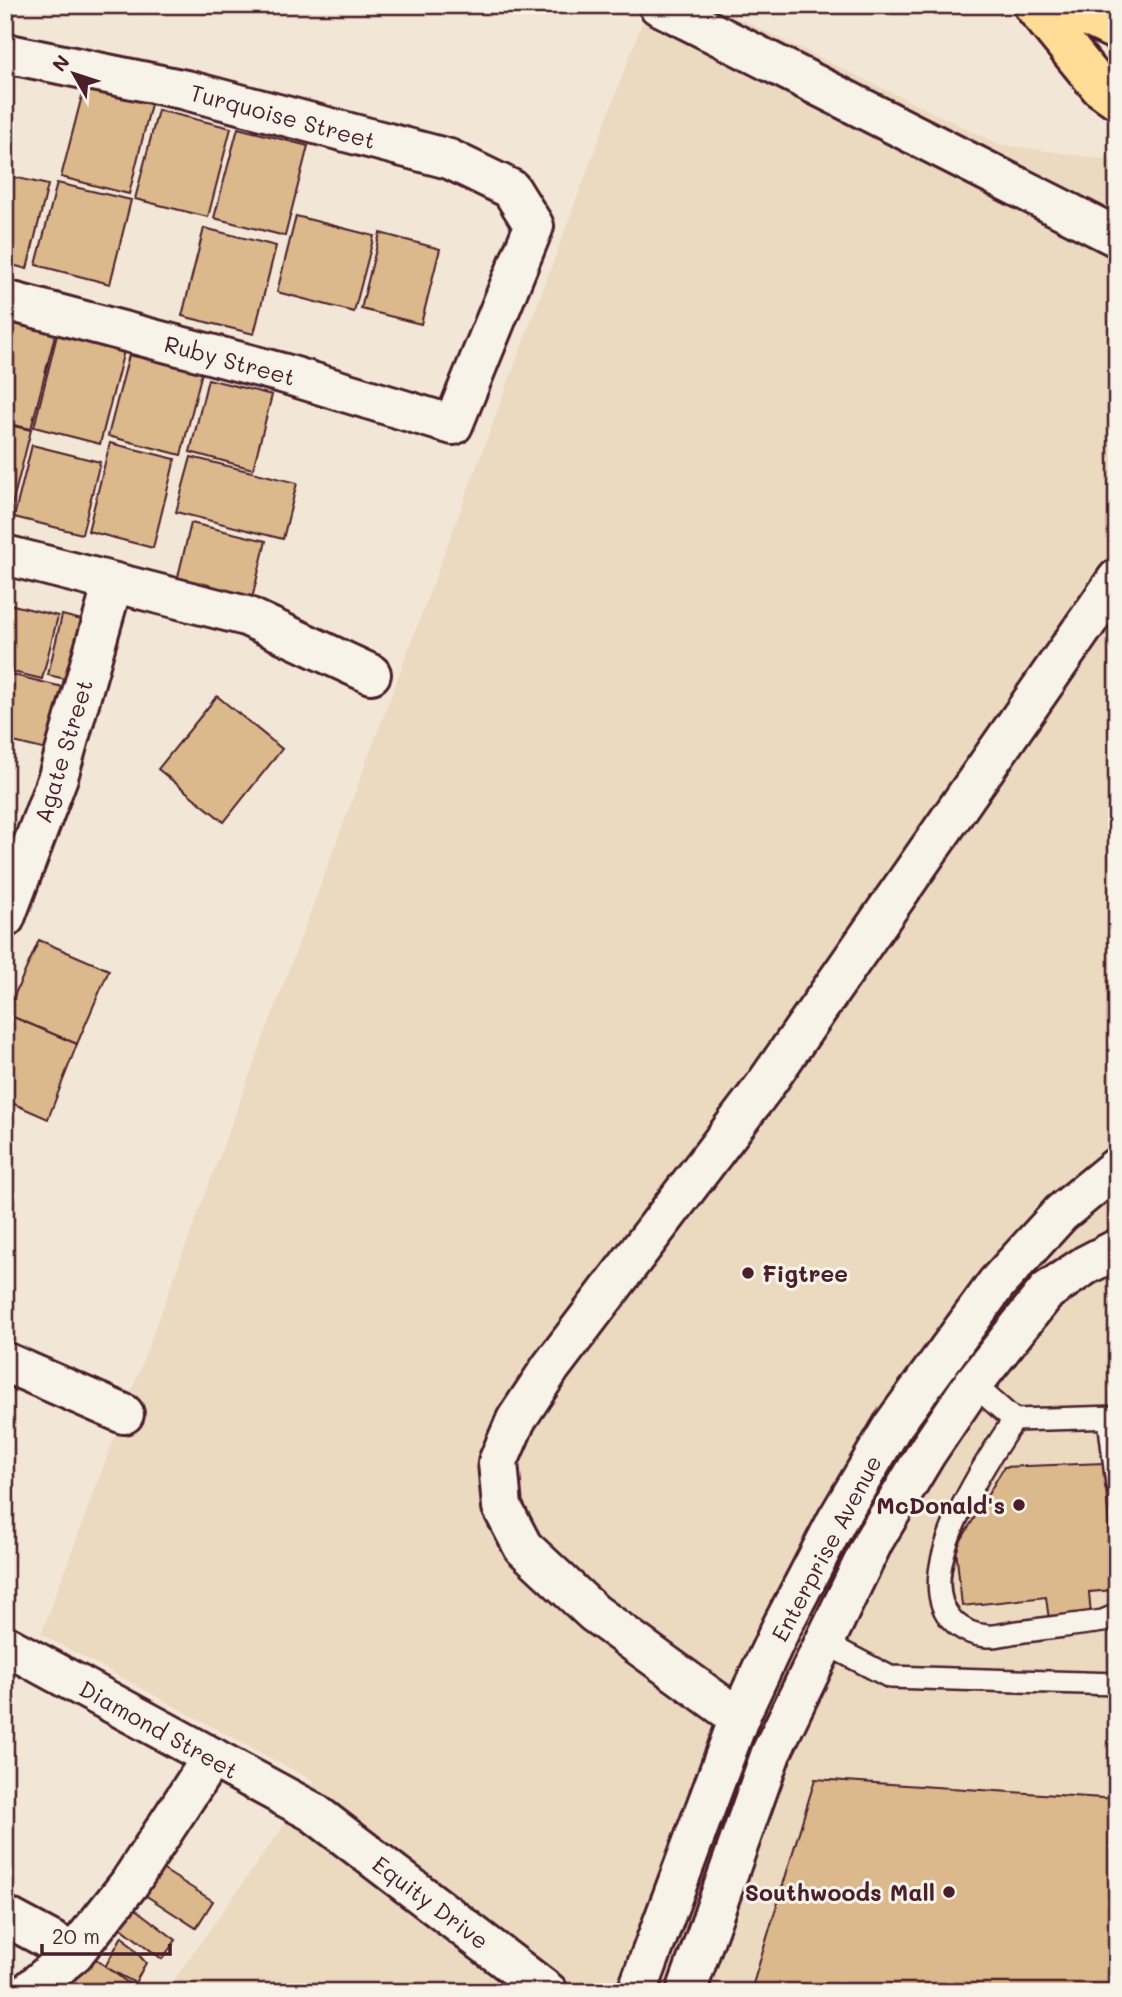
<svg xmlns="http://www.w3.org/2000/svg" width="1122" height="1997" viewBox="0 0 1122 1997" font-family="Mali,sans-serif">
<style>
.built{fill:#ebd9c0}
.building{fill:#dcb88d;stroke:#4a1f2b;stroke-width:2}
.lines{fill:none;stroke-linecap:round;stroke-linejoin:round}
.service-casing{stroke:#4a1f2b;stroke-width:26}
.minor-casing{stroke:#4a1f2b;stroke-width:44}
.secondary-casing{stroke:#4a1f2b;stroke-width:44}
.motorway-casing{stroke:#4a1f2b;stroke-width:44}
.service{stroke:#f7f3e8;stroke-width:21}
.minor{stroke:#f7f3e8;stroke-width:38}
.secondary{stroke:#f7f3e8;stroke-width:38}
.motorway{stroke:#ffdd96;stroke-width:38}
.poi-dot{fill:#4a1f2b;stroke:#f7f3e8;stroke-width:2.5}
.labels{text-anchor:middle;dominant-baseline:central;stroke-width:6;stroke-linejoin:round;paint-order:stroke}
.street-label{font-size:23px;fill:#4a1f2b;stroke:#f7f3e8}
.poi-label{font-size:23px;font-weight:bold;fill:#4a1f2b;stroke:#f7f3e8;text-anchor:end}
</style>
<rect width="100%" height="100%" fill="#f2e7d6"/>
<filter id="ink" filterUnits="userSpaceOnUse"><feTurbulence type="fractalNoise" baseFrequency=".0143" numOctaves="2"/><feDisplacementMap in="SourceGraphic" scale="14" xChannelSelector="R" yChannelSelector="G"/><feConvolveMatrix kernelMatrix="1 2 1 2 8 2 1 2 1" color-interpolation-filters="sRGB"/></filter>
<g filter="url(#ink)">
<!-- built -->
<polygon class="built" points="649,5 711,5 998,144 1117,161 1117,1992 165,1992 315,1782 41,1634"/>
<!-- building -->
<g class="building">
<polygon points="84,88 151,104 129,194 61,177"/>
<polygon points="158,110 231,128 208,217 135,199"/>
<polygon points="238,128 308,146 285,236 214,218"/>
<polygon points="5,175 48,185 27,269 5,263"/>
<polygon points="57,183 131,200 110,284 36,265"/>
<polygon points="296,216 374,236 354,312 277,292"/>
<polygon points="204,228 276,246 254,334 182,316"/>
<polygon points="380,233 440,249 421,324 361,309"/>
<polygon points="5,319 56,331 31,429 5,423"/>
<polygon points="58,331 125,347 100,444 34,427"/>
<polygon points="129,355 202,372 181,455 108,436"/>
<polygon points="208,379 272,395 253,469 190,452"/>
<polygon points="5,424 31,430 10,513 5,512"/>
<polygon points="110,443 175,459 153,548 88,531"/>
<polygon points="32,445 100,462 82,534 14,517"/>
<polygon points="191,457 297,483 283,539 176,512"/>
<polygon points="191,523 266,541 249,611 174,593"/>
<polygon points="5,603 58,616 42,679 5,670"/>
<polygon points="62,615 98,624 83,683 48,675"/>
<polygon points="5,673 67,688 51,751 5,740"/>
<polygon points="217,696 282,749 224,822 158,769"/>
<polygon points="39,940 109,970 77,1044 6,1014"/>
<polygon points="6,1014 77,1044 48,1119 5,1100"/>
<polygon points="1104,1463 1114,1590 1089,1592 1091,1615 1049,1620 1046,1597 962,1606 956,1549 1004,1467"/>
<polygon points="815,1779 1117,1799 1117,1992 754,1992 753,1984"/>
<polygon points="159,1867 213,1901 196,1928 142,1893"/>
<polygon points="130,1905 176,1940 162,1959 116,1924"/>
<polygon points="122,1936 146,1963 135,1983 105,1967"/>
<polygon points="89,1954 139,1991 138,1992 61,1992"/>
</g>
<g class="lines">
<!-- service casing -->
<g class="service-casing">
<g id="service">
<polyline points="973,1384 1014,1420 1117,1417"/>
<polyline points="1109,1418 1117,1485"/>
<path d="M1014,1420C986,1461 908,1577 953,1621C962,1630 974,1635 987,1636C996,1637 1008,1633 1018,1632C1047,1628 1075,1625 1103,1621L1117,1615"/>
<polyline points="823,1642 890,1677 1117,1684"/>
</g>
</g>
<!-- minor casing -->
<g class="minor-casing">
<g id="minor">
<polyline points="658,5 1117,237"/>
<polyline points="5,53 186,90 449,159 511,189 534,226 453,425 282,373 5,300"/>
<polyline points="5,555 246,616 371,674"/>
<polyline points="5,918 58,777 113,583"/>
<polyline points="5,1362 124,1414"/>
<polyline points="5,1645 313,1812 548,1992"/>
<polyline points="739,1718 594,1613 523,1547 502,1507 498,1462 516,1420 551,1367 763,1088 1117,579"/>
<polyline points="5,1916 74,1953"/>
<polyline points="28,1992 74,1953 129,1884 212,1757"/>
</g>
</g>
<!-- secondary casing -->
<g class="secondary-casing">
<g id="secondary">
<polyline points="637,1992 739,1718 781,1628 837,1520 892,1427 997,1283 1061,1213 1117,1167"/>
<polyline points="686,1992 771,1753 874,1540 927,1452 973,1384 1047,1291 1086,1265 1117,1249"/>
</g>
</g>
<!-- motorway casing -->
<g class="motorway-casing">
<g id="motorway">
<polyline points="1033,5 1100,87 1117,99"/>
<polyline points="1063,5 1117,31"/>
</g>
</g>
<!-- service -->
<use href="#service" class="service"/>
<!-- minor -->
<use href="#minor" class="minor"/>
<!-- secondary -->
<use href="#secondary" class="secondary"/>
<!-- motorway -->
<use href="#motorway" class="motorway"/>
</g>
</g>
<!-- markers -->
<g class="poi-dot">
<circle cx="748" cy="1273" r="7"/>
<circle cx="1019" cy="1505" r="7"/>
<circle cx="949" cy="1892" r="7"/>
</g>
<g class="labels">
<!-- street labels -->
<g class="street-label">
<text transform="translate(283 116) rotate(15)">Turquoise Street</text>
<text transform="translate(230 360) rotate(15)">Ruby Street</text>
<text transform="translate(63 751) rotate(-73)">Agate Street</text>
<text transform="translate(826 1548) rotate(-62)">Enterprise Avenue</text>
<text transform="translate(159 1729) rotate(29)">Diamond Street</text>
<text transform="translate(431 1902) rotate(37)">Equity Drive</text>
</g>
<!-- poi labels -->
<g class="poi-label">
<text x="762" y="1273" text-anchor="start">Figtree</text>
<text x="1005" y="1505">McDonald's</text>
<text x="935" y="1892">Southwoods Mall</text>
</g>
</g>
<!-- margin -->
<rect width="1122" height="1997" fill="none" stroke="#f7f3e8" stroke-width="28"/>
<rect x="14" y="14" width="1094" height="1969" fill="none" stroke="#4a1f2b" stroke-width="2.5" filter="url(#ink)"/>
<!-- north arrow -->
<g transform="translate(74 74) rotate(309)" stroke="#f7f3e8" stroke-width="5" paint-order="stroke">
<path d="M0-5L12 26L0 18L-12 26Z" fill="#4a1f2b"/>
<text y="-10" font-size="19" font-weight="bold" text-anchor="middle" fill="#4a1f2b">N</text>
</g>
<!-- scale -->
<path d="M42 1944v10h128v-10" fill="none" stroke="#4a1f2b" stroke-width="3.5"/>
<text x="52" y="1944" font-size="21" fill="#4a1f2b" stroke="#f7f3e8" stroke-width="5" paint-order="stroke">20 m</text>
</svg>
